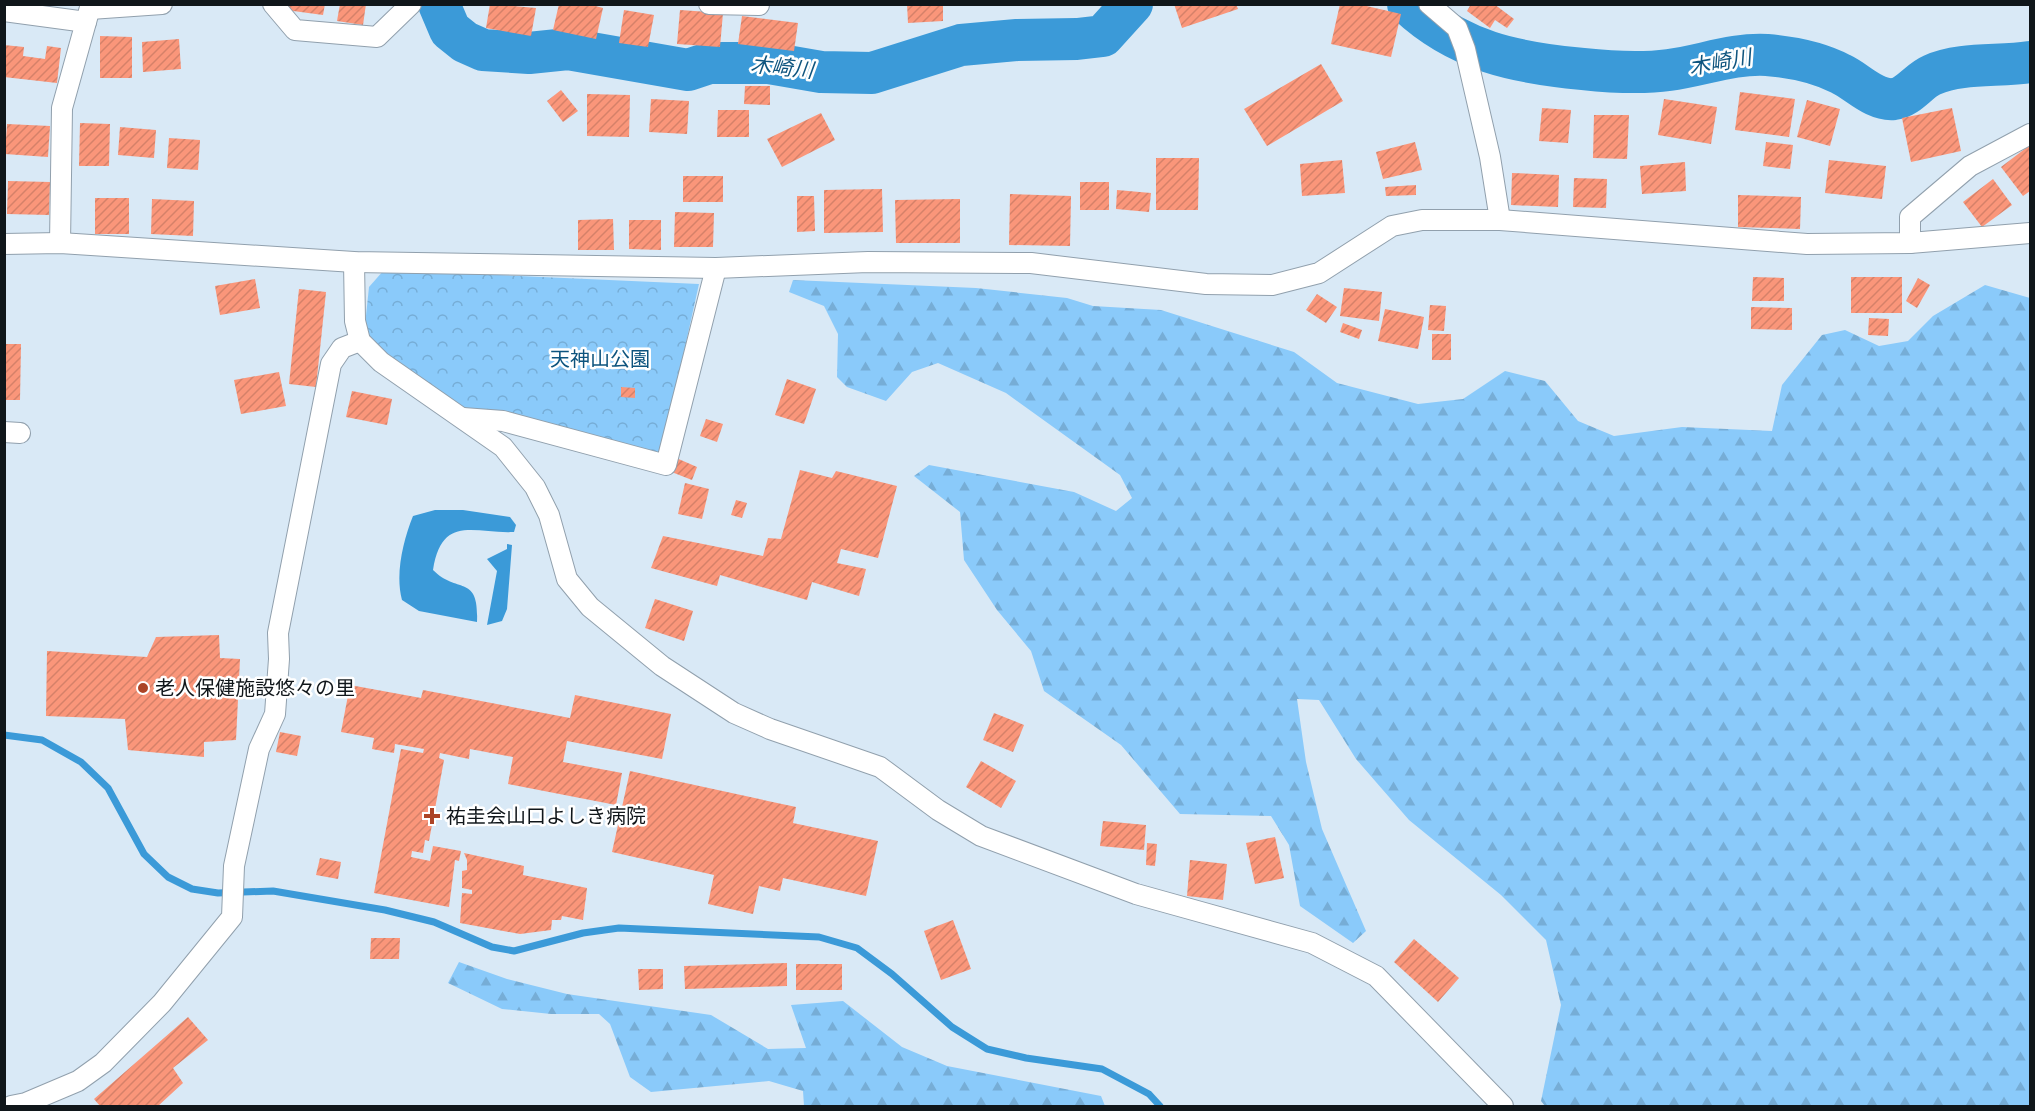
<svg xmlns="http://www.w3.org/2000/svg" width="2035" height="1111" viewBox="0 0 2035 1111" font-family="Montserrat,'Noto Sans JP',sans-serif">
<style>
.forest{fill:url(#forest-firs)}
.park{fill:url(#park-crowns)}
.water{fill:#3b9ad8}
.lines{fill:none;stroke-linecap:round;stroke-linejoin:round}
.stream{stroke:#3b9ad8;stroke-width:7}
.river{stroke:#3b9ad8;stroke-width:42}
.building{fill:url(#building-hatch)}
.minor-casing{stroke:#91a0ad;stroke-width:22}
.minor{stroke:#fff;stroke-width:20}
.poi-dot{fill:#ac4426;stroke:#fff;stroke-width:2}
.labels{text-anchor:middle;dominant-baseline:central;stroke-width:5;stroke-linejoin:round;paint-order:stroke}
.park-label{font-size:20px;fill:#0d547e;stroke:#fff}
.poi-label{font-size:20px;fill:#10161a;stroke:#fff;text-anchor:start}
.water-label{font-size:21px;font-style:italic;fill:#0f557f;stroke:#fff}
</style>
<defs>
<pattern id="forest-firs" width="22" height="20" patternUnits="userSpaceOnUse" patternTransform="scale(1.5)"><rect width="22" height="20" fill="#8acafa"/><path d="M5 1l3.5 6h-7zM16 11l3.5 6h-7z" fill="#76add6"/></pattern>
<pattern id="park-crowns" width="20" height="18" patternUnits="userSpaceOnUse" patternTransform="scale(1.5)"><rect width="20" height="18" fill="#8acafa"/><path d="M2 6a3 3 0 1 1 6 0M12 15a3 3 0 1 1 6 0" fill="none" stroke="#76add6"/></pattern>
<pattern id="building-hatch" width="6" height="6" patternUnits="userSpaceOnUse" patternTransform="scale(1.5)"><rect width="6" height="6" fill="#fa967a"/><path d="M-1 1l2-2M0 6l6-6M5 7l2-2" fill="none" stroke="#d58169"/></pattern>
</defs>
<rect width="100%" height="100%" fill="#d9e9f6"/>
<!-- forest -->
<g class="forest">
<polygon points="793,280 976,288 1067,298 1093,306 1161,310 1294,352 1337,383 1418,404 1463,399 1505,371 1545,381 1578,421 1614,436 1682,427 1772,431 1782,385 1822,335 1845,330 1879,346 1908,341 1933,316 1985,285 2030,298 2030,1106 1545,1106 1541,1101 1561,1005 1546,940 1501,895 1409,820 1356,759 1319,700 1297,699 1306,762 1322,829 1366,931 1353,943 1300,906 1289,845 1271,816 1180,814 1121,745 1044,691 1031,651 997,610 964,560 960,512 914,476 929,465 1074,492 1116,511 1132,498 1120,475 1006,393 938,363 912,372 886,401 847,387 837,377 838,334 824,306 789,292"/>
<polygon points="459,962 507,979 567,994 711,1015 768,1049 806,1048 791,1005 843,1001 902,1047 947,1066 1101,1096 1105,1106 804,1106 803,1091 769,1081 651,1092 630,1077 610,1024 599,1014 551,1014 502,1009 448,983"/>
</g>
<!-- park -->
<polygon class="park" points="384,270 699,284 661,455 465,411 372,346 365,325 369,287"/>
<!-- water -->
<g class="water">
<path d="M435,510H463L510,517L516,525L514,532C474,534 442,514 433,570C458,595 479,573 477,622L419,611L402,600C395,574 403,541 413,516Z"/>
<polygon points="507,544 512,545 507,609 502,621 487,625 497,571 487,559 507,549"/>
</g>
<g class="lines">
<!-- stream -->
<polyline class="stream" points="4,735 42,740 81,762 108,788 144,854 168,877 192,889 218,893 273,891 385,910 434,922 492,947 514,951 583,933 619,928 819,937 857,948 892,974 952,1027 987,1049 1026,1058 1102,1069 1149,1094 1160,1106"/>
<!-- river -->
<g class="river">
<polyline points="439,4 450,30 465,42 483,50 529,53 568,49 688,70 709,63 769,63 821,72 872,73 961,45 1017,40 1077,39 1103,36 1132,4"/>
<path d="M1408,4C1458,51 1516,63 1583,69C1611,72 1640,74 1669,70C1701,66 1733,53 1767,55C1791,57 1820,63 1841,74C1858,82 1874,101 1894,99C1909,97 1918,81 1932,75C1961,62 1999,67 2030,62"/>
</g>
</g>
<!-- building -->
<g class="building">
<polygon points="287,4 325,4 323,15 286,10"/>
<polygon points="340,4 366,4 363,25 337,21"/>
<polygon points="490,4 536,8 531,36 486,28"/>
<polygon points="559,4 588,4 603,8 596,39 553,30"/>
<polygon points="907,4 943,4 943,21 908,23"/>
<polygon points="1174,4 1236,4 1238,9 1182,28"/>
<polygon points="1340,4 1358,4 1401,14 1391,57 1331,44"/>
<polygon points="1471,4 1494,4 1514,19 1507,28 1495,20 1490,28 1467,11"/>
<polygon points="624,10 654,15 648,47 619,43"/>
<polygon points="680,10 723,13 720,47 677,44"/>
<polygon points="742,16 798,23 794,51 738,44"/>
<polygon points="100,36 132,37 132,78 100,78"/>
<polygon points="179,39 181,69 143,72 142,42"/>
<polygon points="4,45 24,47 23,56 45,59 47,46 61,48 57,83 4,77"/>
<polygon points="1321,64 1343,101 1267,146 1244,109"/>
<polygon points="745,86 770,86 770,105 744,104"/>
<polygon points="561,90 578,111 563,122 547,101"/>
<polygon points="1740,92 1795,99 1789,137 1735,130"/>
<polygon points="587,94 630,95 629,137 587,136"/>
<polygon points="651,99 689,101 687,134 649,132"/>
<polygon points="1664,99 1717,107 1711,144 1658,135"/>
<polygon points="1807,100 1840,109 1830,146 1797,137"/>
<polygon points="1542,108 1571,110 1568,143 1539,141"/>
<polygon points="1952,108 1961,151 1911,162 1902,118"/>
<polygon points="718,110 749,110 749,137 717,137"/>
<polygon points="821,113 835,140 782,167 767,139"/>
<polygon points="1594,115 1629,115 1627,159 1593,158"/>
<polygon points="80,123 110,124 109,166 79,166"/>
<polygon points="7,124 50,126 48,157 5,154"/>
<polygon points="120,127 156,130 154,158 118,155"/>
<polygon points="169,138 200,140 198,170 167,168"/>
<polygon points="1415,142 1422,170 1383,179 1376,152"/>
<polygon points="1766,142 1793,145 1790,169 1763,166"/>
<polygon points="2030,145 2030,191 2023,196 2001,167"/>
<polygon points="1156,158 1199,158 1198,210 1156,210"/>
<polygon points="1342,160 1345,193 1302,196 1300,164"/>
<polygon points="1829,160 1886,166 1882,199 1825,193"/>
<polygon points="1685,162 1686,191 1642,194 1640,166"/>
<polygon points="1512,173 1559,175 1558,207 1511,205"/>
<rect x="683" y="176" width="40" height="26"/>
<polygon points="1574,178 1607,179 1606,208 1573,207"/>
<polygon points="1993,179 2012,205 1982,227 1963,202"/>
<polygon points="8,181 50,182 49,215 7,214"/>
<rect x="1080" y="182" width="29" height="28"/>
<polygon points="1416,185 1416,195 1386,196 1385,187"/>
<polygon points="882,189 883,232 824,233 824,190"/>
<polygon points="1117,190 1151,193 1149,212 1116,209"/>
<polygon points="1010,194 1071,196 1070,246 1009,245"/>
<polygon points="1738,195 1801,197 1800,229 1738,227"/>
<polygon points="797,196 814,196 815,231 797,232"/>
<rect x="95" y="198" width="34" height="36"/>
<polygon points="152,199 194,201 193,236 151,234"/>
<polygon points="960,199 960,243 896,243 895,200"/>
<polygon points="675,212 714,213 713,247 674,247"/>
<polygon points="613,219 614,250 578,250 578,220"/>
<polygon points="629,220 661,220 661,250 629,249"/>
<polygon points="1753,277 1784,278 1784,301 1752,301"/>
<rect x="1851" y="277" width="51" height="36"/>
<polygon points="1918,278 1930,285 1917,308 1906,301"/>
<polygon points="255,279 260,308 220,315 215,286"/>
<polygon points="1344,288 1382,292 1379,321 1340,316"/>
<polygon points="299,289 326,292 316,387 289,384"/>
<polygon points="1317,294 1337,307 1326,323 1306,310"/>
<polygon points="1430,305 1446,306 1444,331 1428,330"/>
<polygon points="1751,307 1792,308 1792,330 1751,329"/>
<polygon points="1385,309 1424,317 1418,349 1378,341"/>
<polygon points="1869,318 1889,319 1888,336 1868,335"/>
<polygon points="1343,323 1362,330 1359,339 1340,332"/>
<rect x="1432" y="334" width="19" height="26"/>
<polygon points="4,344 21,344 20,400 4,400"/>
<polygon points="279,372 286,406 241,414 234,380"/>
<polygon points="787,379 816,389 804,424 775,415"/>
<polygon points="621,387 635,388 635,398 621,397"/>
<polygon points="352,391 392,399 387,425 346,417"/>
<polygon points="706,419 723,424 717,442 700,436"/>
<polygon points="674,457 697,467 692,480 669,471"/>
<polygon points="800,470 832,478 836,471 897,486 878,558 841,549 837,563 866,569 859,596 812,582 807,600 720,575 717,586 651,568 663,536 763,556 768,538 781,539"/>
<polygon points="685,483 709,489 702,519 678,514"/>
<polygon points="736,500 747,503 742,518 731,515"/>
<polygon points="655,599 693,611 684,641 645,628"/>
<polygon points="219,635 220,658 240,659 236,740 204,742 204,757 128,750 125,719 46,716 47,651 147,657 156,637"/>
<polygon points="350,685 421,698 423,690 570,718 575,695 671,714 662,759 567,741 563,762 622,773 616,805 508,784 513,757 470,749 469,759 440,753 439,758 444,760 429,841 425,840 423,853 412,851 411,857 430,861 433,846 461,851 459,861 455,860 449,907 374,893 401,749 423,753 424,749 395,744 394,753 372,749 374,738 341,732"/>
<polygon points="994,713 1024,725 1013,752 983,740"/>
<polygon points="280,732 301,736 297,756 276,752"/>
<polygon points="981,761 1016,781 1001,808 966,787"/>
<polygon points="630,771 796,807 793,823 878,841 866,896 783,878 780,891 759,886 753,914 708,904 714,875 612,852"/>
<polygon points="1103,821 1146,825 1144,850 1100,846"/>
<polygon points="1275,837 1284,878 1255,884 1246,843"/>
<polygon points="1147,843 1157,844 1155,866 1146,865"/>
<polygon points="464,853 524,866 523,875 587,888 583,920 562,916 561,920 552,920 551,930 520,934 460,923 462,893 472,894 472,890 462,888 462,871 467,870 467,860"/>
<polygon points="320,858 341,862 338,879 316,875"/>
<polygon points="1190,860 1227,864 1223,900 1187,896"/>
<polygon points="953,920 971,969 941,980 924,931"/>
<polygon points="371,938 400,938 399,959 370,959"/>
<polygon points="1414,939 1459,978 1438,1002 1394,962"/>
<polygon points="787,963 787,986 685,989 684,966"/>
<rect x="796" y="964" width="46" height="26"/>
<polygon points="638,969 663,969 663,989 639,990"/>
<polygon points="188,1017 208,1040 173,1068 183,1083 158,1106 100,1106 94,1099"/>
</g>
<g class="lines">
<!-- minor casing -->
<g class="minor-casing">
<g id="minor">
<polyline points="273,4 295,30 377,37 411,4"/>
<polyline points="709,4 759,5"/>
<polyline points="1429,4 1457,28 1465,49 1490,157 1500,220"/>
<polyline points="90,9 162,4"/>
<polyline points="4,11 86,22"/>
<polyline points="60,243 62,108 91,4"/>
<polyline points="1910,243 1910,217 1970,166 2030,134"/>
<polyline points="4,244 60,243 354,262 716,268 868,262 1031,263 1206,284 1272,285 1319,273 1392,226 1422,220 1500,220 1807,244 1910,243 2030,233"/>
<polyline points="354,262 355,321 360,341 381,362 503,447 535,487 549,515 567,579 590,607 662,666 734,713 770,729 880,767 938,810 981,836 1136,894 1312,943 1376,976 1503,1106"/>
<polyline points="463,418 503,421 666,465 716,268"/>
<polyline points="4,432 20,433"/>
<polyline points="11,1106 26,1103 78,1081 103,1063 162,1003 232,917 234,866 259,749 275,714 279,659 278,633 331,364 342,348 360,341"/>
</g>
</g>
<!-- minor -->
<use href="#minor" class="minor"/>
</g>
<!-- markers -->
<g class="poi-dot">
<circle cx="143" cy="688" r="6"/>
<path d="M429 807h6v6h6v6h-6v6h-6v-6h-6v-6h6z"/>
</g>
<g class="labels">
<!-- park labels -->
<g class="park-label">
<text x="600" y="359">天神山公園</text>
</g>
<!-- poi labels -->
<g class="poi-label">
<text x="155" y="688">老人保健施設悠々の里</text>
<text x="446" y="816">祐圭会山口よしき病院</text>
</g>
<!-- water labels -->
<g class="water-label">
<text transform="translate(1720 62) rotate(-10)">木崎川</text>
<text transform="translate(782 67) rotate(6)">木崎川</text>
</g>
</g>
<!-- border -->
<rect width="2035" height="1111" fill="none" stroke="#10161a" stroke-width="12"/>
</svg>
